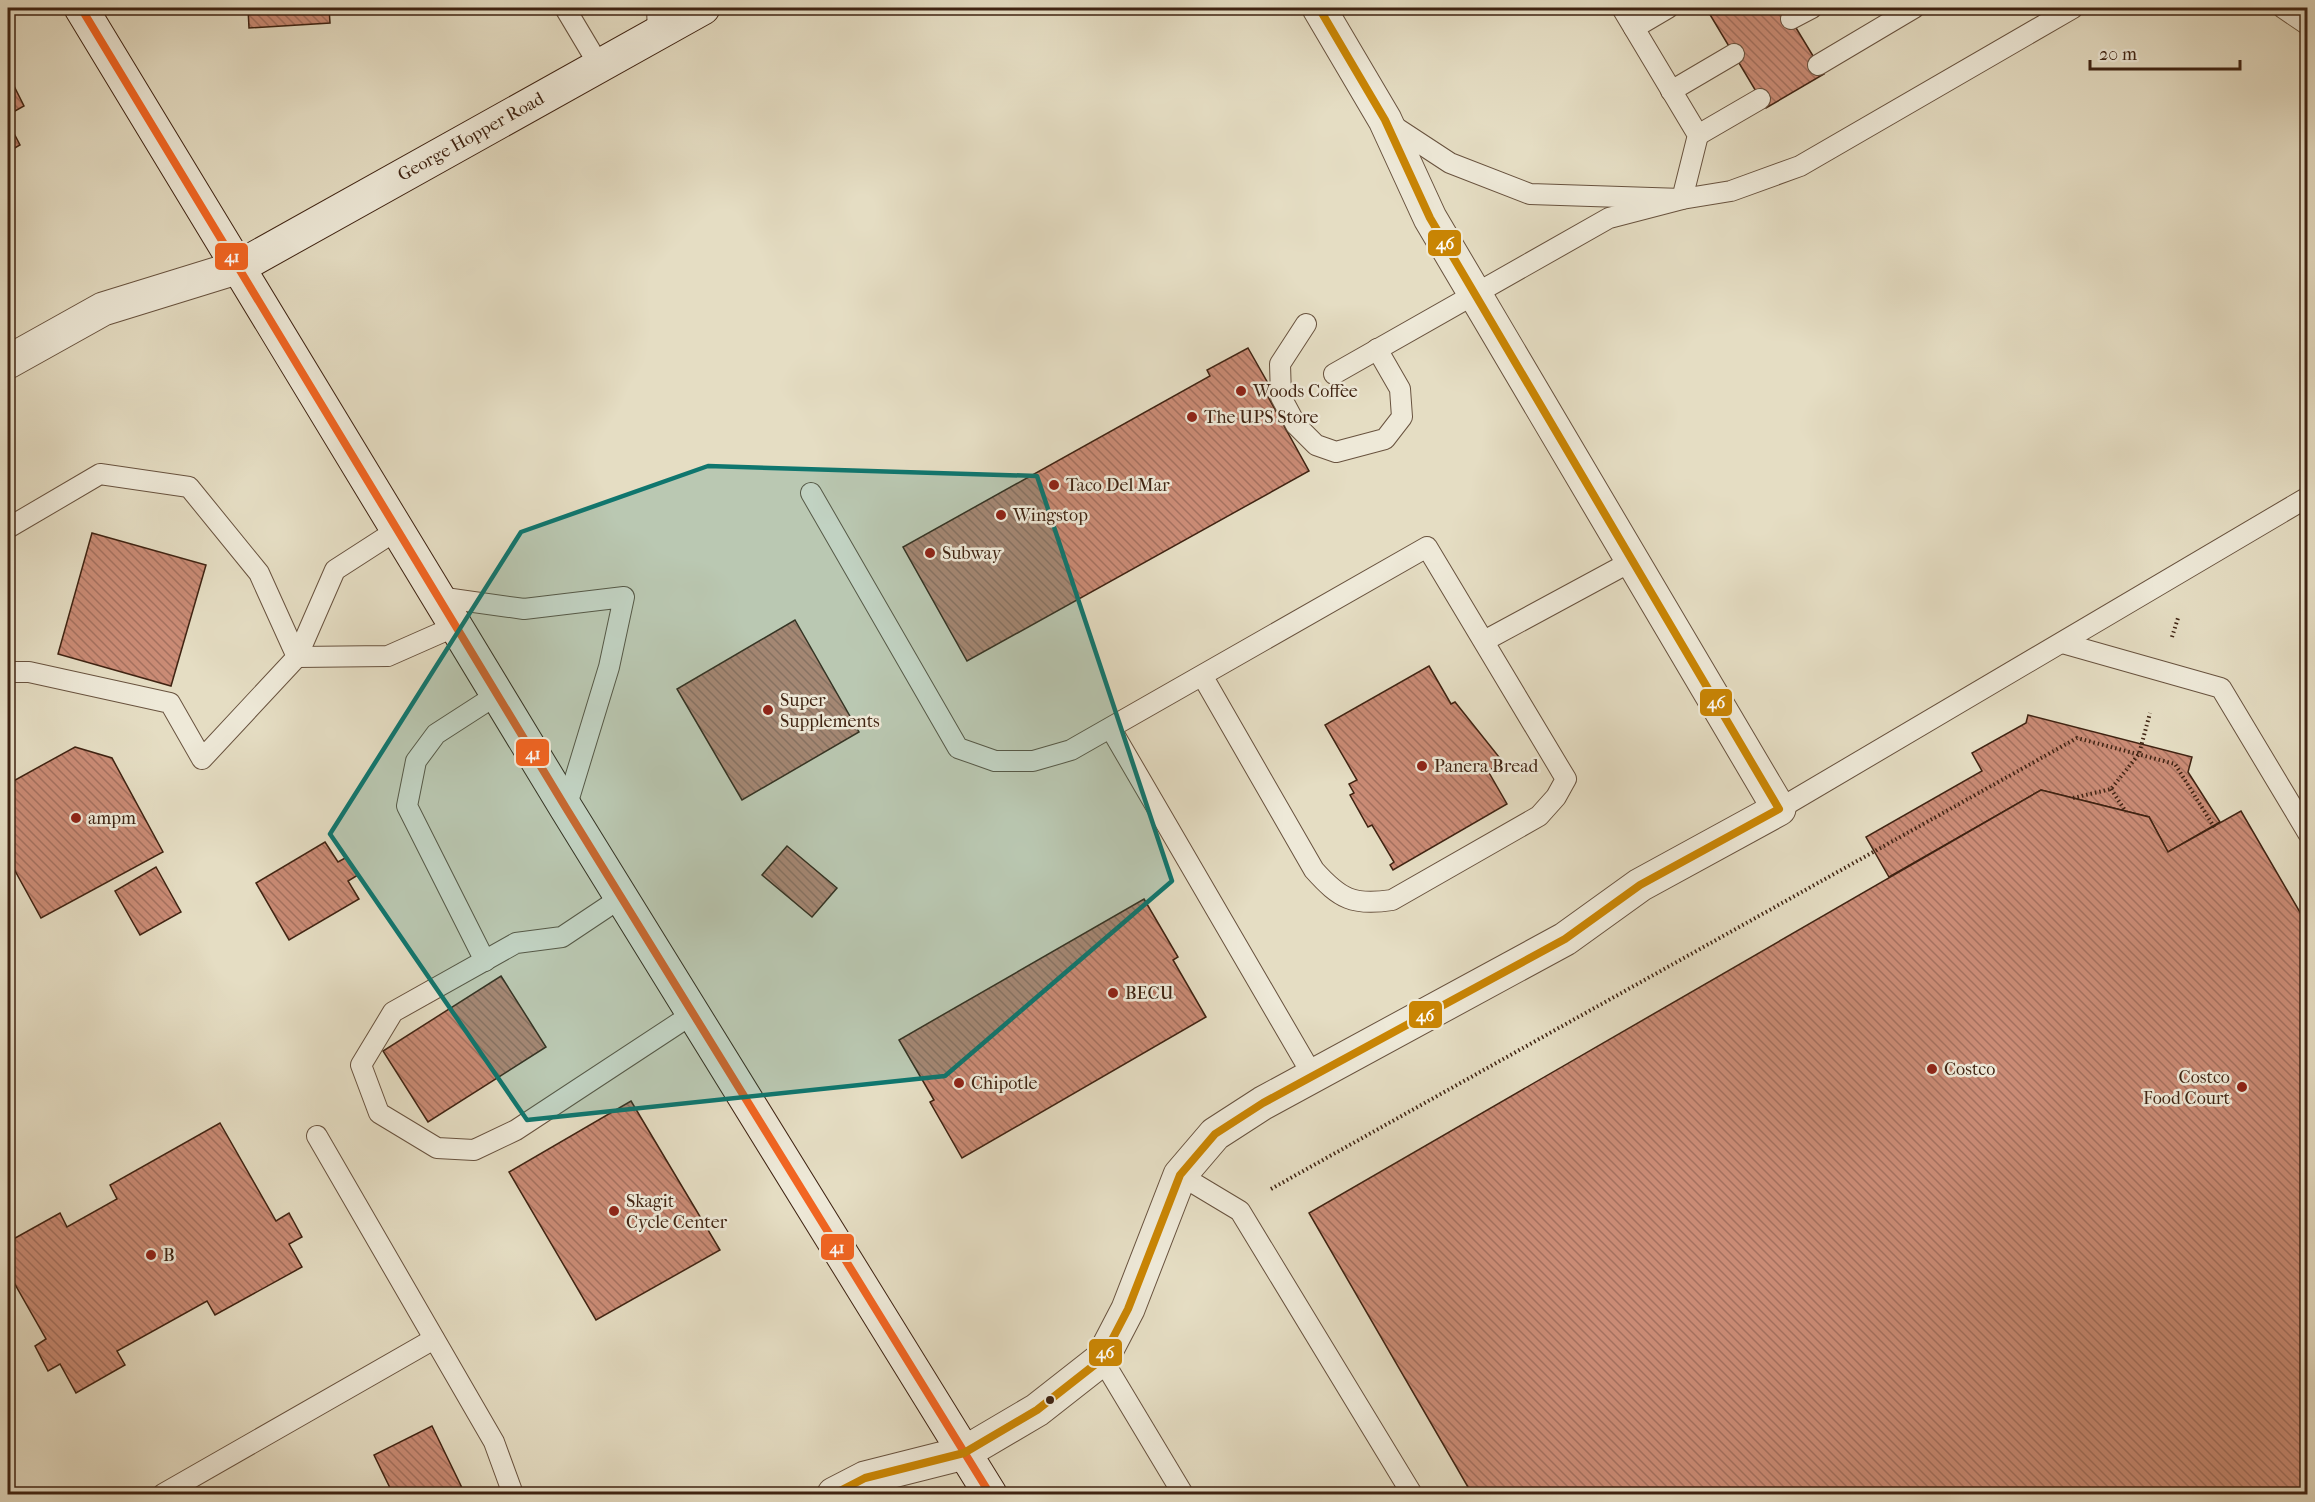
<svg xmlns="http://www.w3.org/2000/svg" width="2315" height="1502" viewBox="0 0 2315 1502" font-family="'IM FELL French Canon',serif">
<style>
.building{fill:url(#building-back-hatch);stroke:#3f2312;stroke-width:1.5}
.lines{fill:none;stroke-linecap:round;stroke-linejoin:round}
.service-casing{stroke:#68523e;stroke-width:22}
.minor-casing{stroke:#68523e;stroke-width:35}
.secondary-casing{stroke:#3f2312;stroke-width:35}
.path{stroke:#3f2312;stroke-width:4;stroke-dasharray:1.5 3;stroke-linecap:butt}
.service{stroke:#eee9d8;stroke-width:20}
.minor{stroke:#eee9d8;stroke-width:33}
.secondary{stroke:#eee9d8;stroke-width:33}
.bus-1-casing{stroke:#eee9d8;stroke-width:12}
.bus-2-casing{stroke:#eee9d8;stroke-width:12}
.bus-1{stroke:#f26522;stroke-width:8}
.bus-2{stroke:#c98504;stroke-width:8}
.marked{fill:#0f766e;fill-opacity:0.2;stroke:#0f766e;stroke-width:4.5;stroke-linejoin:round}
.poi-dot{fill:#8f2418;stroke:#eee9d8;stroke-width:2}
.bus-dot{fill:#3f2312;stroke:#eee9d8;stroke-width:2}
.labels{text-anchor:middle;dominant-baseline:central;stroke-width:5;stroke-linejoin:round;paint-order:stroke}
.street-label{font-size:18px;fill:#3f2312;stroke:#eee9d8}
.poi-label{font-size:18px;fill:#3f2312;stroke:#eee9d8;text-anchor:start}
.line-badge{stroke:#eee9d8;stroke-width:2}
.badge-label{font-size:16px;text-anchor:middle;font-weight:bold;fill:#fff}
</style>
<defs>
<pattern id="building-back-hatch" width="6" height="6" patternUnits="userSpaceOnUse" patternTransform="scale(1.5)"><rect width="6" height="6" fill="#ca8b75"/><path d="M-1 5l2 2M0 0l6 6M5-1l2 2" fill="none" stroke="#a5715f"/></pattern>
</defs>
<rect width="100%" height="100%" fill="#e5ddc3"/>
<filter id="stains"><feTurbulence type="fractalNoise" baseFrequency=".00333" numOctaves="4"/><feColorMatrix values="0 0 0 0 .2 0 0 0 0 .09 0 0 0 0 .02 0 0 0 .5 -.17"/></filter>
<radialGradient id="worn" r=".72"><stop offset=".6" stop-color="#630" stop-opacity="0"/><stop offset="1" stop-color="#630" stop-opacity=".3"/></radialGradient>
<!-- building -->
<g class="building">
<polygon points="248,8 329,8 330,23 249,28"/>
<polygon points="1706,8 1784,8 1824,74 1766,108"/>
<polygon points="8,74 24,106 8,115"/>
<polygon points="8,122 20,145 8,152"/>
<polygon points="1248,348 1273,392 1267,395 1309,471 967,661 903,547 1210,376 1207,370"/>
<polygon points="92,533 206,565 171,686 58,654"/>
<polygon points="795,620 859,732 742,800 677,689"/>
<polygon points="1429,666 1451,704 1455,702 1503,762 1488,771 1507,804 1393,870 1390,865 1394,862 1372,825 1368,827 1350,795 1354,793 1349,784 1357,780 1325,725"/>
<polygon points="2028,715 2192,757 2188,772 2220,822 2168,852 2149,817 2041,790 1889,877 1866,837 1982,771 1972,753 2026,723"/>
<polygon points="75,747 112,758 163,852 41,918 8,858 8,784"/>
<polygon points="2041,790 2149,817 2168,852 2241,811 2308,926 2308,1494 1472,1494 1309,1213"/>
<polygon points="325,842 338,862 347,857 358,875 348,881 359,899 289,940 256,883"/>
<polygon points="787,846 837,888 812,917 762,875"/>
<polygon points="156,867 181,912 140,935 115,891"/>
<polygon points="1144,899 1178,957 1173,960 1206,1017 962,1158 930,1102 934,1100 899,1040"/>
<polygon points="501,976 546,1047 428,1122 383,1051"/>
<polygon points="631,1101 720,1250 596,1320 509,1172"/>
<polygon points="220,1123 276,1221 289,1213 302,1237 289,1244 302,1267 215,1315 207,1301 117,1351 125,1365 76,1393 60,1364 48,1371 35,1346 46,1339 8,1272 8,1242 60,1213 67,1227 117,1199 110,1185"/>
<polygon points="432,1426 465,1494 393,1494 374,1455"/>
</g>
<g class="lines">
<!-- service casing -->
<g class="service-casing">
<g id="service">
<polyline points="565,8 599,65"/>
<polyline points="657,8 658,33"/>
<polyline points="2283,8 2308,25"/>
<polyline points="1791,19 1812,8"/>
<polyline points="1634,28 1668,8"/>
<polyline points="1818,65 1914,8"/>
<polyline points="1671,91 1734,54"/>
<polyline points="1389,123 1450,163 1530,194 1682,199 1698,135 1622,8"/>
<polyline points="1698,135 1760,99"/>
<polyline points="1306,324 1280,364 1281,397 1296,425 1316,445 1336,452 1385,439 1402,417 1400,389 1377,349"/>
<polyline points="1334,374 1609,218 1682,199 1731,191 1800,166 2073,8"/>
<path d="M811,493L958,748L995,761H1033L1071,750L1427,547L1566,779L1556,797L1539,816L1392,900C1353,906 1340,899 1314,870L1203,677"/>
<polyline points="8,528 100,474 189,487 259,573 297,657"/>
<polyline points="438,597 524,609 624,597 609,667 566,808"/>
<polyline points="1484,641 1632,561"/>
<polyline points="2062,643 2221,688 2308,833"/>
<polyline points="297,657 388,656 456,626"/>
<polyline points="8,672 29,672 170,703 202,759 297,657 335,570 397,530"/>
<polyline points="1111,729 1313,1076"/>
<polyline points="1779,809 2308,497"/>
<polyline points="622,897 562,937 516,943 393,1012 361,1065 379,1113 437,1148 474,1150 516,1130 694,1013"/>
<polyline points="485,961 407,806 416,761 436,734 498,694"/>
<polyline points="317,1136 494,1442 513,1494"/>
<polyline points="1180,1175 1240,1211 1412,1494"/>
<polyline points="1102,1359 1183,1494"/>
<polyline points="163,1494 434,1339"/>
</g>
</g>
<!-- minor casing -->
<g class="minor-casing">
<g id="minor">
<polyline points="8,362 103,309 239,267"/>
<polyline points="834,1494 865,1478 964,1453 1037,1410 1102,1359 1128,1309 1180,1175 1215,1134 1263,1103 1565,939 1640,885 1779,809 1430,218 1385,120 1319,8"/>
</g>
</g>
<!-- secondary casing -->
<g class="secondary-casing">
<g id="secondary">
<polyline points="81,8 566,808 990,1494"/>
<polyline points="239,267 703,8"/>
</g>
</g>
<!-- path -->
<g class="path">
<polyline points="2172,637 2178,618"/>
<polyline points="2111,789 2126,812"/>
<polyline points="2073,798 2111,789 2139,754 2150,713"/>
<polyline points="1271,1189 2077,738 2175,764 2216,830"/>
</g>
<!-- service -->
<use href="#service" class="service"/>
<!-- minor -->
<use href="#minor" class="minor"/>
<!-- secondary -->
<use href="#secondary" class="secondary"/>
<!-- bus-1 casing -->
<g class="bus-1-casing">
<polyline id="bus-1" points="81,8 566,808 990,1494"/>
</g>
<!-- bus-2 casing -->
<g class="bus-2-casing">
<polyline id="bus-2" points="834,1494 865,1478 964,1453 1037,1410 1102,1359 1128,1309 1180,1175 1215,1134 1263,1103 1565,939 1640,885 1779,809 1430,218 1385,120 1319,8"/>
</g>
<!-- bus-1 -->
<use href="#bus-1" class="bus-1"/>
<!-- bus-2 -->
<use href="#bus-2" class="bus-2"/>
</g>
<!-- marked area -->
<path class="marked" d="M708,466L1037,476L1172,881L945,1076L527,1120L330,834L521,532Z"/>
<!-- markers -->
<g class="poi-dot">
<circle cx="1241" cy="391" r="6"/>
<circle cx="1192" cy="417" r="6"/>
<circle cx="1054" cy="485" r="6"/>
<circle cx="1001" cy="515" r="6"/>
<circle cx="930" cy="553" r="6"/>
<circle cx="768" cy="710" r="6"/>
<circle cx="1422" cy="766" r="6"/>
<circle cx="76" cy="818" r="6"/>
<circle cx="1113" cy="993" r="6"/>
<circle cx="1932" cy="1069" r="6"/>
<circle cx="959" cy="1083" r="6"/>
<circle cx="2242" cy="1087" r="6"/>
<circle cx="614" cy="1211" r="6"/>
<circle cx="151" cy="1255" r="6"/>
</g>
<circle class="bus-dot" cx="1050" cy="1400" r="5"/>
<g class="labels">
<!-- street labels -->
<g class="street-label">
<text transform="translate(471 137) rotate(-29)">George Hopper Road</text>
</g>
<!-- poi labels -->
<g class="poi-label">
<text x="1253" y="391">Woods Coffee</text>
<text x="1204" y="417">The UPS Store</text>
<text x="1066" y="485">Taco Del Mar</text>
<text x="1013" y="515">Wingstop</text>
<text x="942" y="553">Subway</text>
<text x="780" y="700">Super<tspan x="780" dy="21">Supplements</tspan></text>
<text x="1434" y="766">Panera Bread</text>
<text x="88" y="818">ampm</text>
<text x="1125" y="993">BECU</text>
<text x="1944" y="1069">Costco</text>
<text x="2230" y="1077" text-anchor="end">Costco<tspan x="2230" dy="21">Food Court</tspan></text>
<text x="971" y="1083">Chipotle</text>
<text x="626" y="1201">Skagit<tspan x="626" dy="21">Cycle Center</tspan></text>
<text x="163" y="1255">B</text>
</g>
</g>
<g class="line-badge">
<rect x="1427" y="229" width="35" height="28" rx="6" fill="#c98504"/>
<rect x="214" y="242" width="35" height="29" rx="6" fill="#f26522"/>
<rect x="1699" y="688" width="34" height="29" rx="6" fill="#c98504"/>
<rect x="515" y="738" width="35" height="29" rx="6" fill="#f26522"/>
<rect x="1408" y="1000" width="35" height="29" rx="6" fill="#c98504"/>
<rect x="820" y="1233" width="35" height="28" rx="6" fill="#f26522"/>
<rect x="1088" y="1338" width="35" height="29" rx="6" fill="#c98504"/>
</g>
<g class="badge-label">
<text x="1445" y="249">46</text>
<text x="232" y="262">41</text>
<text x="1716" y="708">46</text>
<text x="533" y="759">41</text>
<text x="1425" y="1021">46</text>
<text x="837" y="1253">41</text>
<text x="1105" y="1358">46</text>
</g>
<!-- margin -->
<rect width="2315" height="1502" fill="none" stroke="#e5ddc3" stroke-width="30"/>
<rect x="9" y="9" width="2297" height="1484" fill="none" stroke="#3f2312" stroke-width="3"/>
<rect x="15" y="15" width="2285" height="1472" fill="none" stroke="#3f2312" stroke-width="1.5"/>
<!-- scale -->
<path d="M2090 60v9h150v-9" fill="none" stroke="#3f2312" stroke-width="3"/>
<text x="2099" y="60" font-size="18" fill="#3f2312" stroke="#eee9d8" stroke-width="4.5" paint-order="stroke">20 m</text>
<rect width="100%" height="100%" filter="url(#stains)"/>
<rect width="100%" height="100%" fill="url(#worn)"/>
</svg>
